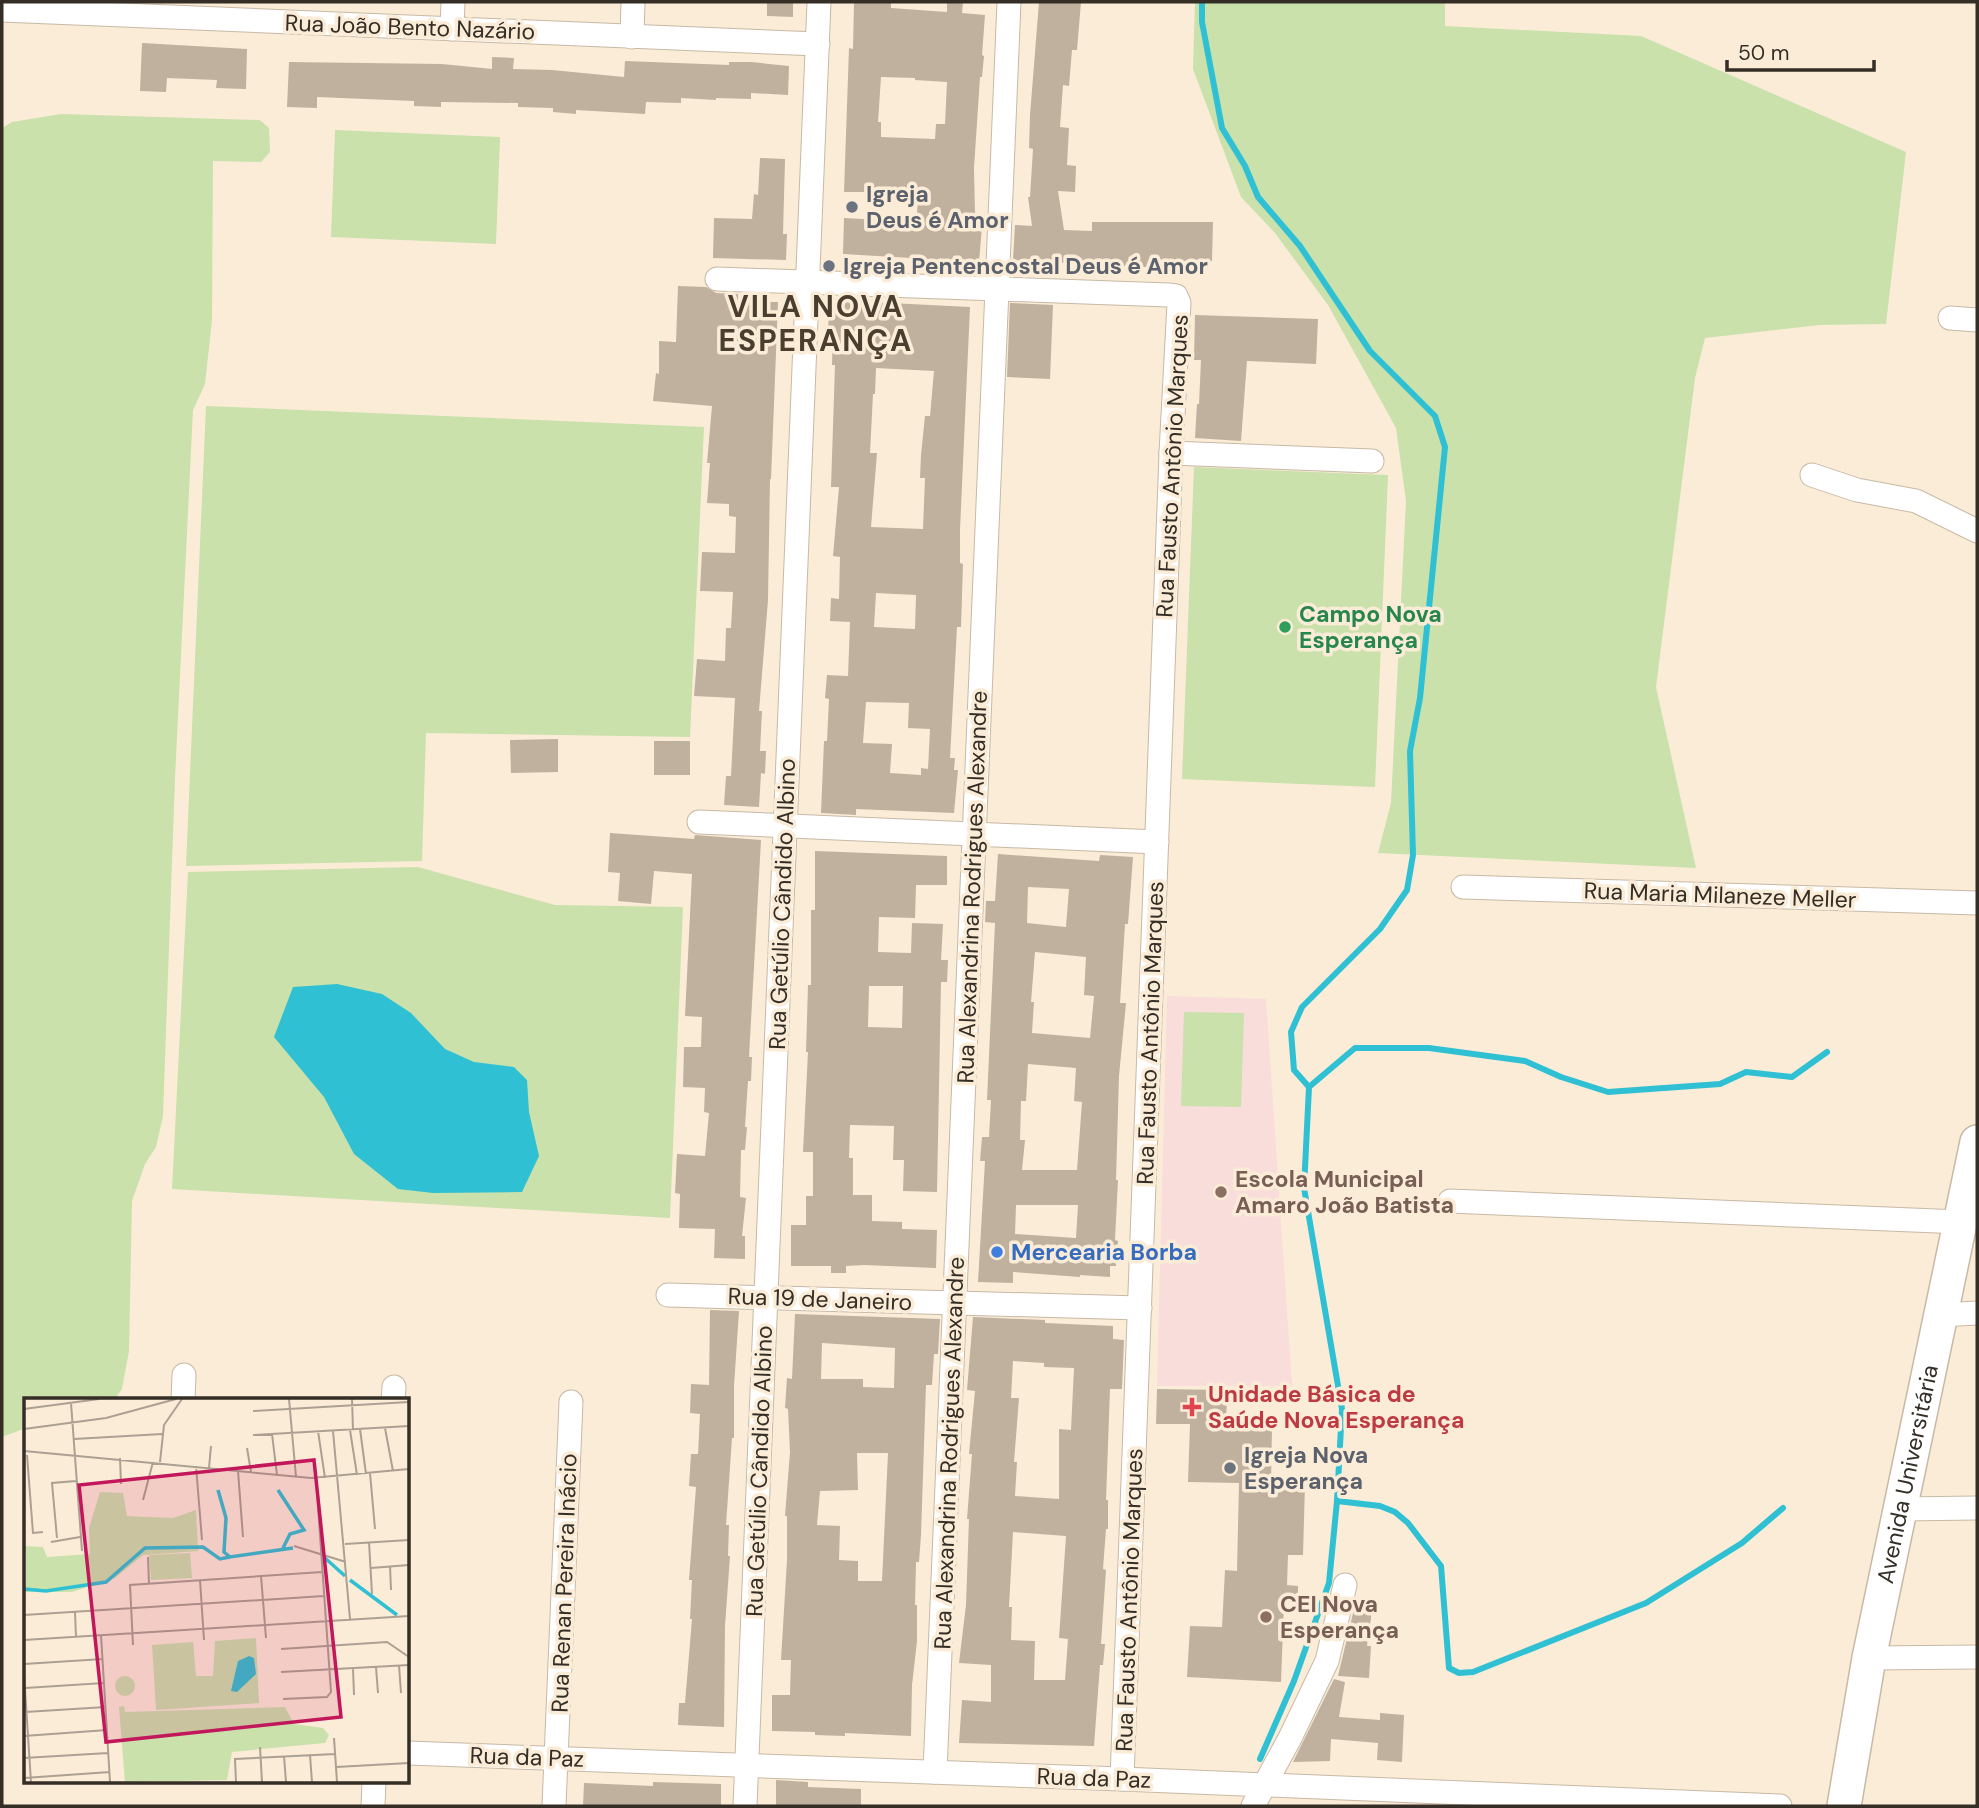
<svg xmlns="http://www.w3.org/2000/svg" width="1979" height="1808" viewBox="0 0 1979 1808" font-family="'DM Sans',sans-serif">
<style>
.education{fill:#f8dddb}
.green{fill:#cae1ac}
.water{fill:#2fc1d3}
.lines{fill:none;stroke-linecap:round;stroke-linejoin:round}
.stream{stroke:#2fc1d3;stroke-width:6}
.building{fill:#bfb19e;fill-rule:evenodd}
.minor-casing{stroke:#c7b9a5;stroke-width:25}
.secondary-casing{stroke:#c7b9a5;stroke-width:36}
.minor{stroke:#fff;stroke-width:23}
.secondary{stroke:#fff;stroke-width:33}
.worship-dot{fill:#6b7280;stroke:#fbecd8;stroke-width:2.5}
.leisure-dot{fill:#2e9e5b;stroke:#fbecd8;stroke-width:2.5}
.education-dot{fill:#8d6e63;stroke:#fbecd8;stroke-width:2.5}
.shop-dot{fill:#3f7fe0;stroke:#fbecd8;stroke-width:2.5}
.health-dot{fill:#e0444e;stroke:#fbecd8;stroke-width:2.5}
.labels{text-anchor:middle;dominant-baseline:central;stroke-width:7;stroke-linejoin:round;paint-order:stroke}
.street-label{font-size:23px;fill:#342e26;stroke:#fbecd8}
.worship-label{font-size:23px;font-weight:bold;fill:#5b616d;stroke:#fbecd8;text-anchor:start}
.leisure-label{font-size:23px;font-weight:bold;fill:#27864d;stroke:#fbecd8;text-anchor:start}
.education-label{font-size:23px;font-weight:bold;fill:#785e54;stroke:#fbecd8;text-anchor:start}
.shop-label{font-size:23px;font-weight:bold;fill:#366cbe;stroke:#fbecd8;text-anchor:start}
.health-label{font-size:23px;font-weight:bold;fill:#be3a42;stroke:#fbecd8;text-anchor:start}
.district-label{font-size:30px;font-weight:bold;letter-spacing:2px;fill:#4a3e2e;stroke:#fbecd8}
.inset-river{fill:none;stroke:#2fc1d3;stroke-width:3.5}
.inset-road{fill:none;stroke:#aba091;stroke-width:2}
.view{fill:#c2185b;fill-opacity:0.15;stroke:#c2185b;stroke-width:3.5}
.inset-edge{fill:none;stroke:#342e26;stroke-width:3.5}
</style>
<rect width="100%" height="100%" fill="#fbecd8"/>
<!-- education -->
<polygon class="education" points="1167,996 1266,999 1292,1386 1157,1386"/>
<!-- green -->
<g class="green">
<polygon points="1195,2 1445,2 1445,26 1641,36 1906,152 1886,324 1819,325 1705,338 1695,378 1656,687 1696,868 1378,853 1391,803 1406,501 1396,428 1328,305 1275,233 1241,197 1193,69"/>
<polygon points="61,114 260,120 269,128 270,152 261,162 213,161 212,320 205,384 193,410 175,778 163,1116 156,1147 145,1164 132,1201 129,1351 122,1389 114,1400 26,1400 26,1428 2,1437 2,128 12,122"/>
<polygon points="335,130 500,137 496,244 331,237"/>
<polygon points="206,406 704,427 690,737 426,733 422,861 186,866"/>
<polygon points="1194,467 1388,475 1375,787 1182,779"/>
<polygon points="418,867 555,905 683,907 670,1218 172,1189 188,872"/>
<polygon points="1184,1012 1244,1013 1241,1107 1181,1106"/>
</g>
<!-- water -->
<polygon class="water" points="337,984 382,994 411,1013 445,1049 474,1062 514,1067 527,1080 529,1112 539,1156 522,1192 433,1193 398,1189 354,1154 324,1097 274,1037 293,987"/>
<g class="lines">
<!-- stream -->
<g class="stream">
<polyline points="1202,2 1202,22 1222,128 1245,166 1258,197 1300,246 1370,351 1435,416 1445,447 1420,698 1410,751 1413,855 1407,890 1380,929 1302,1007 1291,1032 1294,1070 1309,1087"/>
<polyline points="1337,1501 1380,1506 1395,1512 1408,1523 1441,1566 1449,1668 1459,1673 1473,1672 1646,1603 1742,1543 1783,1508"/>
<polyline points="1260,1759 1294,1681 1329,1583 1337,1501 1342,1409 1304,1188 1309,1087 1355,1048 1429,1048 1525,1061 1561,1077 1608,1092 1720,1084 1746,1072 1792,1077 1827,1052"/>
</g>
</g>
<!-- building -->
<g class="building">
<polygon points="767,2 793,2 793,17 767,16"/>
<path d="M854,2H891V8L947,12V2H963L962,13L985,15L982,55L984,56L982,77H980L974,168L975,214L983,215L979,262L843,254L844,218L916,222L919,192H844L849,48L853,49ZM881,77L915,78V80L947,82L945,124H936L935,139L881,137V122H878Z"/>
<polygon points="1039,2 1081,2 1077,50 1072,50 1069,86 1063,85 1060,127 1069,128 1067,165 1076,166 1075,192 1058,191 1064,230 1092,231 1092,222 1213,222 1212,261 1163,261 1163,268 1013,260 1015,225 1032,226 1028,197 1030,197 1033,149 1029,148 1030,115"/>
<polygon points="142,43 247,49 246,89 216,88 217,80 167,78 166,92 140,91"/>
<polygon points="492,57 514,58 513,69 552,70 624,77 625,61 729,65 729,62 751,62 789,66 788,95 751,93 751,99 716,98 716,100 681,98 681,103 646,102 645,114 576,110 576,114 553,112 553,108 518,107 518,103 441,102 441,107 414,106 414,101 317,97 317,108 287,107 289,62 442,64 492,69"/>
<polygon points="760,158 785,159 783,234 787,234 786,260 713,258 714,218 752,219 754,194 758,195"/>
<polygon points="678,286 706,287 716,293 738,294 738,302 778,302 771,479 770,479 768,600 759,711 762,711 760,751 766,751 765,774 761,773 759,807 724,805 726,776 731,776 735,698 694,696 697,659 725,661 726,628 731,628 733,592 700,591 702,552 735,553 736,517 729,516 729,504 707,503 710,463 707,463 712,406 653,401 656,373 659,374 659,341 676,342"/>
<path d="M830,300L970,307L960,530V563L963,564L961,627H957L950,758H955L954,770H958L954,813L856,809V815L821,813L824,741H827L829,699L825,698L827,675L848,676L850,622L830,621L831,598L839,599L840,557L833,556L839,487H831L835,365H832L833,330L828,329ZM876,368L934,371L930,416H925L921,455L920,478H925L923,529L871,527L877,453H870L873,394H875ZM876,593L916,595L915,629L874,627ZM866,702L909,703L908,728L930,729L928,769L921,768V775L890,773L892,744L863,743Z"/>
<polygon points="1010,303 1053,305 1050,379 1007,377"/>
<polygon points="1195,315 1318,319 1316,364 1247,361 1241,441 1195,438 1197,404 1199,404 1201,360 1194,360"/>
<polygon points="558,739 558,772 511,773 510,740"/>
<rect x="654" y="741" width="36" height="34"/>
<polygon points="610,833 694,839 695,835 761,840 749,1057 752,1057 751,1081 748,1081 745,1127 747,1127 745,1150 741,1150 740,1197 746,1198 742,1236 745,1236 745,1259 714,1258 715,1229 679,1228 680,1194 675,1193 677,1154 705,1156 709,1113 704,1112 705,1088 683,1087 684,1047 701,1047 702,1017 685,1016 692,874 654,871 651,904 618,901 620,873 608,872"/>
<path d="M815,851L947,856V885H916L915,918L879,917L878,952L911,953L912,923L943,924L941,960H948L947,982H941L937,1192L903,1191L904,1160H893L894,1126L850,1125L849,1158H853V1195H872V1221L902,1222V1229L937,1230L936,1268L865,1265L846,1266V1273H831V1266H791V1225H806V1196H813V1152H803L808,1052H806L808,985H811V910H815ZM869,986H903L902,1028L868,1027Z"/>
<path d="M998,854L1099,861L1100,855L1133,857L1128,924H1125L1120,1003H1126L1119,1076L1116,1180H1118L1115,1240L1118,1241L1116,1266H1110V1277L1080,1275V1277L1013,1272V1283L978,1282L985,1161H980L982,1137H989L991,1100H987L995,923L985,922L986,901H995ZM1028,887L1069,889L1066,927L1027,923ZM1035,952L1086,957L1084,995L1094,996L1090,1038L1032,1033L1034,1002H1031ZM1028,1064L1076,1068L1074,1101L1082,1102L1077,1170H1022L1025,1140H1020L1021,1101H1026ZM1016,1205H1078L1076,1238L1015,1234Z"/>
<polygon points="710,1310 739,1311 734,1386 734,1438 732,1438 726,1525 729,1525 728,1556 730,1556 725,1626 724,1727 678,1725 679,1703 685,1703 692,1619 690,1619 692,1580 689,1580 696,1487 689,1486 691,1454 698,1454 700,1414 690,1413 691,1384 709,1385"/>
<path d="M795,1314L940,1319L938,1354H934L932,1385H926L921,1535L919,1562H916L915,1605H917V1641L912,1685L911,1736L845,1733V1736L815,1735V1732L772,1731V1695H790L791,1660H781L787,1560V1516H785L790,1452L788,1409L785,1408L787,1378L792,1379ZM822,1343L895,1348L894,1388L863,1387V1379H821ZM857,1453H888L882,1581H858V1561L839,1560L840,1526L817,1525L820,1491L858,1490Z"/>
<path d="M973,1317L1045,1320V1323L1113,1326V1339L1124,1340L1122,1389H1110L1106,1500H1108V1529H1106L1103,1569L1106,1570L1101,1644H1105L1103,1665H1100L1094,1746L959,1743L962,1700L991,1702V1665L959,1663L966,1605L969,1519H967L972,1454H969L975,1391L967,1390ZM1013,1361L1044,1363V1367L1074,1368L1071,1430L1059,1429V1499L1015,1496L1017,1462H1014L1019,1398H1011ZM1013,1532L1066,1536L1059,1638L1068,1639L1065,1680H1034L1035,1641L1011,1640L1012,1607H1009Z"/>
<polygon points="1157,1389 1227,1390 1226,1427 1272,1428 1271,1484 1305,1484 1303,1555 1288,1555 1287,1585 1298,1586 1298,1603 1284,1602 1281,1682 1187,1677 1190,1626 1222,1627 1225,1570 1237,1571 1239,1483 1188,1482 1190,1424 1156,1424"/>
<polygon points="1354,1609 1372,1611 1367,1646 1371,1646 1369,1678 1338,1676"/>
<polygon points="1334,1679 1345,1682 1339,1717 1380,1720 1380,1713 1404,1715 1402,1762 1377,1760 1378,1743 1331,1739 1330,1761 1293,1762"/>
<polygon points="776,1780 808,1782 808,1787 861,1789 861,1806 776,1806"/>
<polygon points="653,1782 721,1784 721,1806 583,1806 584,1783 653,1786"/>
</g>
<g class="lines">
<!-- minor casing -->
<g class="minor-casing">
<g id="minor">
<polyline points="2,10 818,44"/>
<polyline points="452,29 453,2"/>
<polyline points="632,37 633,2"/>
<polyline points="717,279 1168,295 1176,296 1179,303 1171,453 1122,1779"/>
<polyline points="1950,318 1977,320"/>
<polyline points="1171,453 1372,461"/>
<polyline points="1812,475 1857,490 1916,501 1977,531"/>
<polyline points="699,822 1157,842"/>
<polyline points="1463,887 1977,903"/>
<polyline points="1450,1201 1961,1222"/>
<polyline points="668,1295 1140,1308"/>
<polyline points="1941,1315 1977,1313"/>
<polyline points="183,1400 184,1375"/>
<polyline points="393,1400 394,1387"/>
<polyline points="1900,1509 1977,1508"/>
<polyline points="1869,1658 1977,1657"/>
<polyline points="408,1753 1122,1779 1780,1806"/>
<polyline points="935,1772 1009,2"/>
<polyline points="373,1806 374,1782"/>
<polyline points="554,1806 571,1402"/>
<polyline points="745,1806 819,2"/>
<polyline points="1253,1806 1290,1738 1327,1661 1345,1585"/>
</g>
</g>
<!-- secondary casing -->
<g class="secondary-casing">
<g id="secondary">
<path id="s1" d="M1844,1806L1869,1658L1977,1142"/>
</g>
</g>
<!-- minor -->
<use href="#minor" class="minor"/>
<!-- secondary -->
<use href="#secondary" class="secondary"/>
</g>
<!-- markers -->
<g class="worship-dot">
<circle cx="852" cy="207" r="7"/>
<circle cx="829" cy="266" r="7"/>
<circle cx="1230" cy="1468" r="7"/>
</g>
<circle class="leisure-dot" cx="1285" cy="627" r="7"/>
<g class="education-dot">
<circle cx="1221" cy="1192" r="7"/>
<circle cx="1266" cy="1617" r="7"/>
</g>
<circle class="shop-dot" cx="997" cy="1252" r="7"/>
<path class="health-dot" d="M1188.5 1396.5h7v7h7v7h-7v7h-7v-7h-7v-7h7z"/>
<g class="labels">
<!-- street labels -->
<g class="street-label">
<text transform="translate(410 27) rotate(2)">Rua João Bento Nazário</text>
<text transform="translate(1172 466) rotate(-87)">Rua Fausto Antônio Marques</text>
<text transform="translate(972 887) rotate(-88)">Rua Alexandrina Rodrigues Alexandre</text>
<text transform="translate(1720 895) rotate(2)">Rua Maria Milaneze Meller</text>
<text transform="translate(782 904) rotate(-88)">Rua Getúlio Cândido Albino</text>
<text transform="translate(1150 1033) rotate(-88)">Rua Fausto Antônio Marques</text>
<text transform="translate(820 1299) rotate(2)">Rua 19 de Janeiro</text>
<text transform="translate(949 1453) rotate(-88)">Rua Alexandrina Rodrigues Alexandre</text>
<text transform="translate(759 1471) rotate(-88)">Rua Getúlio Cândido Albino</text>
<text stroke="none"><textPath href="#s1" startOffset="338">Avenida Universitária</textPath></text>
<text transform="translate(564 1583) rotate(-88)">Rua Renan Pereira Inácio</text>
<text transform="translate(1129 1600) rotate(-88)">Rua Fausto Antônio Marques</text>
<text transform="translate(527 1757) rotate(2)">Rua da Paz</text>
<text transform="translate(1094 1778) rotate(2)">Rua da Paz</text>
</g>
<!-- worship labels -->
<g class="worship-label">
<text x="866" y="194">Igreja<tspan x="866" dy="26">Deus é Amor</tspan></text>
<text x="843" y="266">Igreja Pentencostal Deus é Amor</text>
<text x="1244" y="1455">Igreja Nova<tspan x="1244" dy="26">Esperança</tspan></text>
</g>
<!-- leisure labels -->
<g class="leisure-label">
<text x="1299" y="614">Campo Nova<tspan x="1299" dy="26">Esperança</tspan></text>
</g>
<!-- education labels -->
<g class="education-label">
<text x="1235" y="1179">Escola Municipal<tspan x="1235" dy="26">Amaro João Batista</tspan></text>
<text x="1280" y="1604">CEI Nova<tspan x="1280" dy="26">Esperança</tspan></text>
</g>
<!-- shop labels -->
<g class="shop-label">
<text x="1011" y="1252">Mercearia Borba</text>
</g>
<!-- health labels -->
<g class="health-label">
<text x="1208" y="1394">Unidade Básica de<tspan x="1208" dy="26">Saúde Nova Esperança</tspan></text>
</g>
<!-- district labels -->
<g class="district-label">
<text x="816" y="306">VILA NOVA<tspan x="816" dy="34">ESPERANÇA</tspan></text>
</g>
</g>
<!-- overview -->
<g transform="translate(24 1398)">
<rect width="385" height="385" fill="#fbecd8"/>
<path d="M76,94L99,95L103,118L149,120L172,112L174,153L119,157L91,180L48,194H0V148L19,149L23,159L66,156L65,130ZM166,155L168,180L127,182L125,157ZM232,240L235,305L132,312L128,247L169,244L172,278H189L191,243ZM91 288a10 10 0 1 1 20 0a10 10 0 1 1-20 0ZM100,308L101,314L261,309L270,326L299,330L305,337L301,345L208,354L203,382L101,384L95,309Z" fill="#cae1ac"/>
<path d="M225,258L230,260L232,276L213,294L207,293L214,263Z" fill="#2fc1d3"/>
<path class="inset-river" d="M194,92L202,120L200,154L206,159L269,150M254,92L280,132L266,136L259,150M301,160L321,178M326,182L373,217M0,191L22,193L82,184L121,150L179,149L196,161L206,159"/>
<path class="inset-road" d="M265,1L272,79M328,1L329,32M47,5L58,153M0,11L75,1M229,13L385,4M361,30L369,73M0,31L82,20L152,1M336,31L342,76M326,32L333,77M294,33L301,80M309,33L326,221M248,36L253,77M229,37L385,28M50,41L138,36M223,50L227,74M0,53L287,80L385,71M3,57L9,135L19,134M96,60L97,86M136,64L140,27L158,1M172,68L178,142M185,70L187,48M214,73L219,139M346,75L351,131M119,102L129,64M33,140L28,85L52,83M27,144L56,139M345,144L348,196M321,146L385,142M270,148L322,164M124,159L125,186M366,168L367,192M347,170L385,167M237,178L242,240M176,182L180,242M51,214L52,239M0,217L300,198M77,237L86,384M0,242L385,218M109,247L106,187L298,174M257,251L363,244L385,259M0,266L79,261M375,267L377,295M352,269L354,295M329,270L330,297M257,274L385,267M0,276L7,384M1,290L80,285M259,301L303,299L307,294L292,80M1,314L82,309M0,338L83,332M310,340L313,384M236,349L238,384M286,357L288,384M260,358L262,384M0,360L84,355M312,369L385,365M0,380L86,374M212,384L211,361L311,356"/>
<path class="view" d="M290,62L317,319L82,344L55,87Z"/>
<rect width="385" height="385" class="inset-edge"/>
</g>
<!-- border -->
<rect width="1979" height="1808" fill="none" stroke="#342e26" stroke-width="7"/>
<!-- scale -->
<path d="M1727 60v10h147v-10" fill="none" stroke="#342e26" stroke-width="3.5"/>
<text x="1738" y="60" font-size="21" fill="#342e26" stroke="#fbecd8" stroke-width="5" paint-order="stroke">50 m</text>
</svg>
